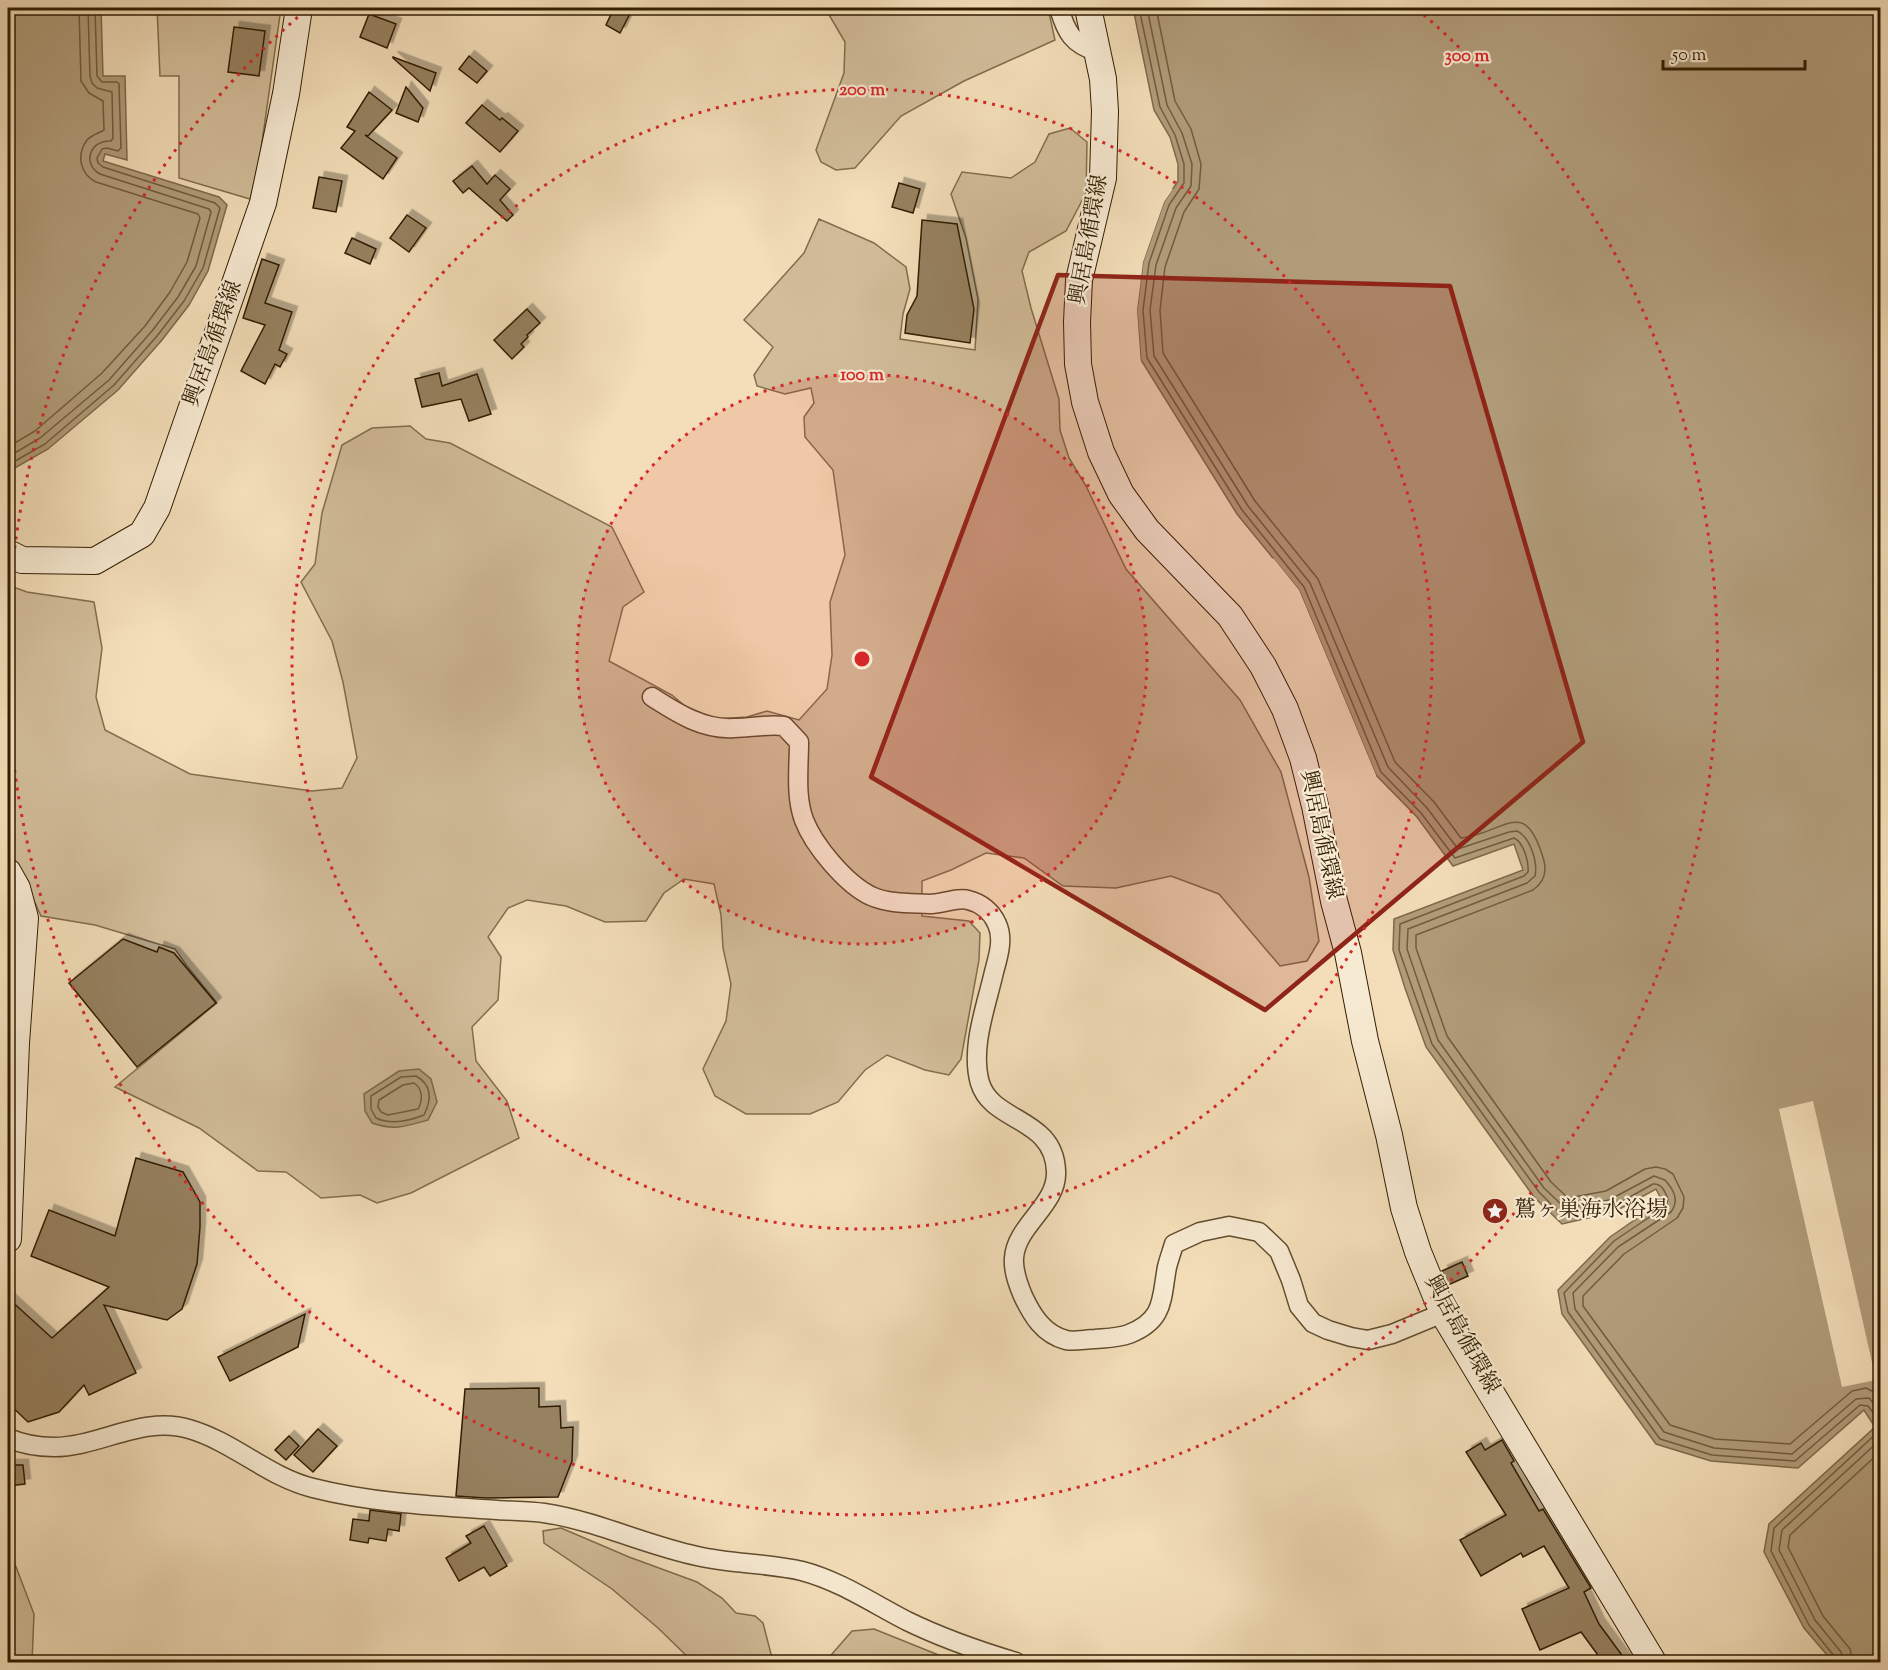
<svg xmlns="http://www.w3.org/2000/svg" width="1888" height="1670" viewBox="0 0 1888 1670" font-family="'Sorts Mill Goudy','Noto Serif JP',serif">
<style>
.green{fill:#d2bd9a;stroke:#826d4d;stroke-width:1.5}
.water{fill:#b19c7a;stroke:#7e6949;stroke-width:1.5}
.pier{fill:#f3deb9}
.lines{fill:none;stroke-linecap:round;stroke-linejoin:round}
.shore{stroke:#715c3d;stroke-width:1.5}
.building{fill:#968160;stroke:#311d00;stroke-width:1.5;filter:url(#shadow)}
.street-casing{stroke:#624d2e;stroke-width:21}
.secondary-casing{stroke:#311d00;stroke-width:28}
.street{stroke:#f7ead2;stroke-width:18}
.secondary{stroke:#f7ead2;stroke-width:26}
.marked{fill:#8f2418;fill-opacity:0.2;stroke:#8f2418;stroke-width:4.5;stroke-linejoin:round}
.ring{fill:none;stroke:#d62828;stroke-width:3;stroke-dasharray:3 6}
.labels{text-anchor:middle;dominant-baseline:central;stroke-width:4.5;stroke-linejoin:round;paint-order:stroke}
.street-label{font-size:22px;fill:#311d00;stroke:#f7ead2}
.poi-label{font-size:22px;fill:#311d00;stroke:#f7ead2;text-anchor:start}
.centre{fill:#d62828;stroke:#f7ead2;stroke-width:3}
.ring-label{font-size:18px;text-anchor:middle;font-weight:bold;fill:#d62828;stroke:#f7ead2;stroke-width:4.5;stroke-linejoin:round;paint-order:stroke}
</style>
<defs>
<filter id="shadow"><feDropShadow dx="5.5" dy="-5.5" stdDeviation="0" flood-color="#0004"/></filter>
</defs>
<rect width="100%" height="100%" fill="#f3deb9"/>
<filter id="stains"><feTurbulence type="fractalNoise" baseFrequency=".00333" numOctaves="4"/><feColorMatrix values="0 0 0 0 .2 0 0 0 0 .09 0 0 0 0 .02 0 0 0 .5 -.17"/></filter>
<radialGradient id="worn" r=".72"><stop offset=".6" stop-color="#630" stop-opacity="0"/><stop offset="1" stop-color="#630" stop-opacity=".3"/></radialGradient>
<!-- green -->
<g class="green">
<polygon points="157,8 281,8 261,149 255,184 250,199 179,178 179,76 160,76"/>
<polygon points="825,8 1048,8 1055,40 964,81 901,116 855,168 836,170 821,162 816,150 844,73 845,42"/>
<polygon points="1070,128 1087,142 1086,193 1066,231 1029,252 1022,271 1031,308 1059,399 1060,430 1069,458 1086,486 1126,569 1240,700 1281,772 1309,877 1319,941 1307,961 1280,966 1219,894 1171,876 1116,888 1063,886 1024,858 986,853 951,870 922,881 922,916 969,921 980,933 979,960 961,1059 949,1075 925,1070 887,1055 865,1070 838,1102 810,1114 746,1114 715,1096 703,1069 726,1021 731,984 723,948 721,915 714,884 684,879 664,893 646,921 605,922 566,906 527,900 508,908 488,937 501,957 498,1000 472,1027 476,1061 507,1101 519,1138 411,1193 377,1203 360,1195 321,1198 286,1172 258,1171 199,1128 115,1087 217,1003 187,966 175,949 95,925 41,916 23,876 8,850 8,585 27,592 94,602 102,648 96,697 105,730 190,774 312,791 342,788 357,758 343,682 332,641 301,582 315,564 322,513 342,445 372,428 410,426 426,439 450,443 612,527 644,592 623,607 609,661 672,695 685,706 716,719 747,717 767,711 799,720 827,689 832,655 830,602 845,555 833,470 805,437 804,417 814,403 811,388 785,394 757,386 754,375 773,347 744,320 804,253 819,219 874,243 906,267 910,289 903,314 900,339 975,350 978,299 966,238 951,194 962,172 1011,178 1035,162 1049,134"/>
<polygon points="561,1528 629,1557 697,1582 722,1598 736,1613 755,1616 763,1623 771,1654 779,1662 693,1662 658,1628 612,1589 544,1543 543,1531"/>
<polygon points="8,1555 13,1559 34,1614 32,1662 8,1662"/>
<polygon points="874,1629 956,1662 825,1662 852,1631"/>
</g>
<!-- water -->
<g class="water">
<polygon points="8,8 101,8 103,76 125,76 127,160 105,154 103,161 219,197 227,205 208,271 189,305 162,340 118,390 48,449 8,472"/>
<polygon points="1133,8 1880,8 1880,1662 1833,1662 1804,1628 1764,1552 1769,1524 1875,1427 1864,1410 1798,1468 1711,1461 1656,1444 1562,1314 1558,1290 1610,1237 1662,1201 1656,1189 1614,1212 1562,1224 1534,1197 1426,1047 1405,988 1393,950 1394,919 1523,870 1514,844 1453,866 1417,817 1376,775 1299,590 1237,514 1141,360 1137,310 1143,262 1164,202 1178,181 1178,164 1170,137 1154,110"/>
<path d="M419,1069L431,1079L437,1102L428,1120C407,1126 394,1131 372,1123L365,1111L364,1094L399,1071Z"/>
</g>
<!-- pier -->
<g class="pier">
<polygon points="1169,189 1173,189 1164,202 1143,262 1137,310 1141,366 1138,361 1134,309 1140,262 1161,201"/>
<polygon points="1268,557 1274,559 1299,590 1376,775 1376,779 1296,592"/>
<polygon points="1813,1101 1876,1380 1842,1387 1779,1109"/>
</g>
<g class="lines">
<!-- shore -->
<g class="shore">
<path d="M1139,8L1160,107L1175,135L1184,164V183L1169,205L1149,263L1143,310L1147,358L1242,510L1304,587L1381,772L1421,813L1455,858L1514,838C1524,843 1529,862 1528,872L1524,876L1400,924L1399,950L1432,1044L1539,1192L1563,1216L1612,1207L1653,1184C1662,1183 1665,1192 1668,1199L1666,1206L1614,1241L1564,1293L1568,1312L1660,1439L1712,1455L1795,1461L1860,1405L1868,1406C1874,1414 1883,1423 1878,1432L1774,1528L1771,1551L1809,1625L1835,1657L1837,1662"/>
<path d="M1147,8L1167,105L1182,133L1192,164L1191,186L1176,208L1156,265L1150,310L1154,356L1248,506L1310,583L1388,767L1427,808L1458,849L1509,832L1517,831C1530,837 1538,862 1535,876L1527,883L1408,929L1407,949L1438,1040L1544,1188L1565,1208L1609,1200L1654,1176L1665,1180C1673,1189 1680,1200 1671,1212L1618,1247L1573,1293L1575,1309L1664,1432L1714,1448L1792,1454L1856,1399L1869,1398L1880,1411"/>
<path d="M1156,8L1175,101L1191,129L1201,164L1199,189L1184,212L1165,267L1160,310L1163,353L1255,501L1318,579L1395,762L1434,802L1461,838C1504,834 1525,793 1544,861C1547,873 1543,883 1533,890L1416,935V948L1447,1036L1551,1182L1568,1198L1606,1191L1645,1169L1656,1167L1665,1169L1673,1174L1684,1197L1683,1208L1677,1218L1624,1254L1583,1296V1306L1670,1425L1715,1439L1790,1444L1852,1391L1866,1388L1880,1395"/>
<path d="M8,447L35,431L102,373L145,326L170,292L187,262L200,218L198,214L96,182C80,174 76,155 87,140C92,135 99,133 104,130L103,101L89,93L81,81L79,8"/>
<path d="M8,457L40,438L109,380L152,331L178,297L196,266L211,212L209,209L100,174C81,163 91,139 111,141L113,138L112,92L97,88L92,83L90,76L88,8"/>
<polyline points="8,465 45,444 114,385 157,336 184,301 203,268 220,208 215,203 103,167 98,163 97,158 102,149 107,148 118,151 121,148 119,84 117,82 102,82 97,76 95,8"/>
<path d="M416,1076C432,1085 432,1099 424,1115C409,1121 391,1125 376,1118L371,1109V1096L401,1077Z"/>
<path d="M414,1083C423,1089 423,1100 418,1109L388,1115L381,1112L378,1107L379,1100L403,1085Z"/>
<polyline points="1844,1662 1841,1652 1815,1620 1779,1550 1782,1530 1880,1440"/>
<polyline points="1853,1662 1850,1649 1823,1616 1788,1547 1790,1535 1880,1452"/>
</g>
</g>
<!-- building -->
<g class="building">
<polygon points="614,8 633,8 620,33 606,25"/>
<polygon points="369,14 396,24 387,48 360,37"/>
<polygon points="234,27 265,31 259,76 228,72"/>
<polygon points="469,56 487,71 477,83 459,69"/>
<polygon points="393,57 436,73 430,91 393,58"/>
<polygon points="406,87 423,108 418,122 396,113"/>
<polygon points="369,92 392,110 368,136 365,135 397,158 383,179 341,148 355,131 347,127"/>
<polygon points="482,105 500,120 502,118 518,131 500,152 466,123"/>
<polygon points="472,166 487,184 495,175 510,189 500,200 513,215 507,221 469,188 463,193 453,181"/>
<polygon points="319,177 342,181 336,212 313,208"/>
<polygon points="899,183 920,189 913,213 892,207"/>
<polygon points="407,215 426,228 409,252 390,238"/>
<polygon points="922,220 957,224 974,309 970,343 905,333 907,315 917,296"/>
<polygon points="352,238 376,249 370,264 345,253"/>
<polygon points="262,259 279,265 265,303 292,312 279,350 287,354 280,367 275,364 265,384 241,371 265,325 243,318"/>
<polygon points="527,309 540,323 527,335 528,337 521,344 524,347 512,359 494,340"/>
<polygon points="439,373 442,386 477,374 491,414 469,421 461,399 422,407 415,379"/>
<polygon points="123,939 157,952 159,947 174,953 216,1003 137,1067 69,983"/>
<polygon points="136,1158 183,1172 200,1202 200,1227 197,1264 182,1309 167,1320 104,1305 136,1373 89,1395 84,1385 59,1412 28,1422 8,1403 8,1298 52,1338 109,1287 31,1256 49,1210 115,1236"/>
<polygon points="1462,1262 1468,1276 1448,1285 1442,1271"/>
<polygon points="305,1314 298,1347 230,1381 218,1357"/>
<polygon points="539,1388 539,1407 560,1406 561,1428 573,1427 572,1461 558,1497 485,1498 456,1496 465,1389"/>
<polygon points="318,1429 337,1446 313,1472 294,1455"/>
<polygon points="289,1436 299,1446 286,1460 275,1450"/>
<polygon points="1502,1440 1514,1461 1511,1463 1539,1511 1543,1509 1591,1588 1584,1592 1599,1624 1627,1662 1603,1662 1581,1632 1540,1650 1522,1609 1569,1588 1544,1546 1523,1557 1521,1553 1481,1576 1460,1540 1506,1515 1466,1452 1481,1443 1485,1450"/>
<polygon points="8,1465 23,1465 25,1484 8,1486"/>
<polygon points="370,1510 401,1514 399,1531 388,1529 386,1541 369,1538 368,1543 350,1540 353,1519 369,1521"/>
<polygon points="484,1526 507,1566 490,1576 484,1567 459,1581 446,1558 471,1543 466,1536"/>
</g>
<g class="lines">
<!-- street casing -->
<g class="street-casing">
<g id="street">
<path d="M1059,8C1066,32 1072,44 1098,52"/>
<path d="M652,697C677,713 703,730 734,728C753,728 765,724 784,726L799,742C799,767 795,796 804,820C814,846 846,884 871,896C889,904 910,903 929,904C941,904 959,897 968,900C981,903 992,912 997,924C1004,939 998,957 994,972C986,1007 970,1048 980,1083C992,1123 1054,1117 1056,1171C1058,1205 1016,1225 1014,1258C1013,1271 1018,1284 1023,1296C1032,1315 1043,1334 1066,1340C1074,1342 1086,1339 1095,1339C1106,1338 1118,1338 1129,1334C1165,1320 1161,1299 1167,1267C1169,1259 1172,1251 1174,1244L1200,1232L1229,1226L1259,1232L1279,1251L1291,1280L1299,1306L1313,1323L1328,1330L1351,1337L1368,1340L1392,1334L1443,1313"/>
<path d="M8,1438C22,1444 39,1447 54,1447C99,1447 143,1415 189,1429C234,1442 268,1477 313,1488C372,1503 436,1506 497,1510C512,1511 529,1511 544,1513C597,1521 645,1545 697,1556C731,1564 768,1563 802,1571C840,1581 872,1603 907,1621C942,1638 979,1651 1016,1662"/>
</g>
</g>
<!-- secondary casing -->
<g class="secondary-casing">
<g id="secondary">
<polyline points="1088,8 1103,79 1105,111 1103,178 1079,280 1077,322 1078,364 1085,402 1101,452 1121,494 1147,530 1230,616 1263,666 1285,709 1303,758 1315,806 1334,901 1348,953 1365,1041 1389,1135 1404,1208 1418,1252 1443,1313 1653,1662"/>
<polyline points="8,553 22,560 95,561 142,534 157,508 263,203 286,94 299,8"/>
<polyline points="8,872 17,888 25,918 16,1043 8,1239"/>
</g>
</g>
<!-- street -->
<use href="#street" class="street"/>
<!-- secondary -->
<use href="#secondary" class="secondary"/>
</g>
<!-- marked area -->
<path class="marked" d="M1058,275L1450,286L1583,742L1265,1010L871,777Z"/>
<!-- distance rings -->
<circle cx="862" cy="659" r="285" fill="#d62828" fill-opacity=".12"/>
<g class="ring">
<circle cx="862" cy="659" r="285"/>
<circle cx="862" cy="659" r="570"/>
<path d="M8 629A855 855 0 0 1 307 9M1417 9A855 855 0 1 1 8 689"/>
</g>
<!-- icons -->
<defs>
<g id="sight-disc" transform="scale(1.35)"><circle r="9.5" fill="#8f2418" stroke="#f7ead2"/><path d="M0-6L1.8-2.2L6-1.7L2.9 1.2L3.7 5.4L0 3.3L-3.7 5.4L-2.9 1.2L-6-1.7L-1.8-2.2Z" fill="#fff"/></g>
</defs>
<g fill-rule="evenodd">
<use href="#sight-disc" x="1495" y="1211"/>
</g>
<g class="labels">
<!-- street labels -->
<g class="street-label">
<text transform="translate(1090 240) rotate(-80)">興居島循環線</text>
<text transform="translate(214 344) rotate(-70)">興居島循環線</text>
<text transform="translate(1320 835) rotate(78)">興居島循環線</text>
<text transform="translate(1461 1335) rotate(61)">興居島循環線</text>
</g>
<!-- poi labels -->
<g class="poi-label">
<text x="1514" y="1211">鷲ヶ巣海水浴場</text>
</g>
</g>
<circle cx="862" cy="659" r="9" class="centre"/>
<g class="ring-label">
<text x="1467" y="61">300 m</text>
<text x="862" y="95">200 m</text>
<text x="862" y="380">100 m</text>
</g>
<!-- margin -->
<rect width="1888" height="1670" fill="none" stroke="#f3deb9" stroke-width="30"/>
<rect x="9" y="9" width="1870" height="1652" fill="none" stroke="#311d00" stroke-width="3"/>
<rect x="15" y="15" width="1858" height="1640" fill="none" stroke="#311d00" stroke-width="1.5"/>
<!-- scale -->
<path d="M1663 60v9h142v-9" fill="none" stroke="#311d00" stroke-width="3"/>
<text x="1672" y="60" font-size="18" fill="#311d00" stroke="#f7ead2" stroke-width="4.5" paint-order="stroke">50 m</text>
<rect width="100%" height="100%" filter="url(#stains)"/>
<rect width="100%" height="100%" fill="url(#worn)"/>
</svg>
